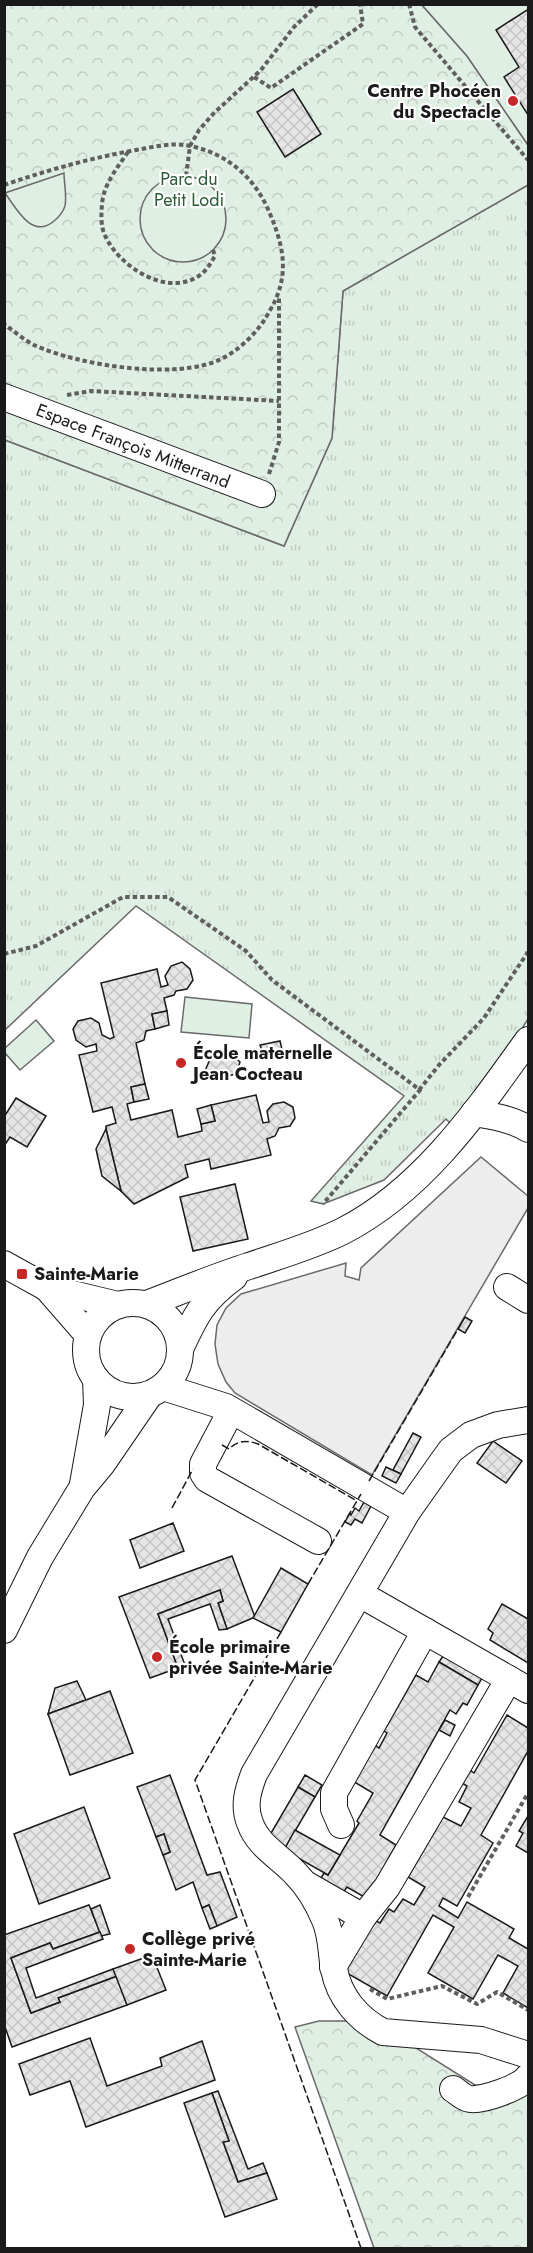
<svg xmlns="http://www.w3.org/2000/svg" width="533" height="2253" viewBox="0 0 533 2253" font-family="Jost,sans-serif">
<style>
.grass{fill:url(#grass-tufts);stroke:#6a6a6a;stroke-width:1.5}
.forest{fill:url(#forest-crowns);stroke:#6a6a6a;stroke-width:1.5}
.pitch{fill:#e0efe3;stroke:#6a6a6a;stroke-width:1.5}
.parking{fill:#ededed;stroke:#6a6a6a;stroke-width:1.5}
.building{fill:url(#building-cross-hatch);stroke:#1a1a1a;stroke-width:1.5}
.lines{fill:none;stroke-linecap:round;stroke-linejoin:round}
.minor-casing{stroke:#1a1a1a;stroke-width:28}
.path{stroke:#5f5f5f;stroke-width:4;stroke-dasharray:4.5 3;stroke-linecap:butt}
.minor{stroke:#fff;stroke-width:26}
.fence{stroke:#1a1a1a;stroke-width:1.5;stroke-dasharray:8 3;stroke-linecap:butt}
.poi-dot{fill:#c62828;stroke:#fff;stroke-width:2}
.labels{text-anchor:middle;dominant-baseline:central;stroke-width:4.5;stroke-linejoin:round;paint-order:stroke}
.poi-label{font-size:18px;font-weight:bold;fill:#1a1a1a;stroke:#fff;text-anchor:start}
.park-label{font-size:18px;fill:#2b5a34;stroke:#fff}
.street-label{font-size:18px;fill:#1a1a1a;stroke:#fff}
</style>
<defs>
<pattern id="grass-tufts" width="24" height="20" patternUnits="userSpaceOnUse" patternTransform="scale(1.5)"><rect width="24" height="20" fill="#e0efe3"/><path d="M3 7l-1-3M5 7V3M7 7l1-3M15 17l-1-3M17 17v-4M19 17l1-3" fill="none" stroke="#c0ccc2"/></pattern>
<pattern id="forest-crowns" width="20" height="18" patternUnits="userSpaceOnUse" patternTransform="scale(1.5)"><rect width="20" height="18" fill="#e0efe3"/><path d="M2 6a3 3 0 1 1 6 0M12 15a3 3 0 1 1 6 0" fill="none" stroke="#c0ccc2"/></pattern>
<pattern id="building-cross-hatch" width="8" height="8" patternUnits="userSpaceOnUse" patternTransform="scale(1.5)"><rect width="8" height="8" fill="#e6e6e6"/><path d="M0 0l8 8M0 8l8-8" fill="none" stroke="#c5c5c5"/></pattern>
</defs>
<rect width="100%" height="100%" fill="#fff"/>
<!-- grass -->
<polygon class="grass" points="528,185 528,1019 511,1046 451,1124 446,1119 384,1180 323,1204 311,1201 404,1096 136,906 5,1030 5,440 284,546 332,438 343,291"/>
<!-- forest -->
<g class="forest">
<polygon points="4,5 422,5 467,56 528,145 528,185 343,291 332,438 284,546 5,440"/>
<polygon points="319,2021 373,2021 475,2085 528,2093 528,2248 374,2248 295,2027"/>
</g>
<!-- pitch -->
<g class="pitch">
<polygon points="422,5 528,5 528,145 467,56"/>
<path d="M64,173C64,183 67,196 65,206C63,212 59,217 54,221C32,240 16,208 5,193Z"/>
<circle cx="183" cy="219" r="43"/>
<polygon points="185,997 252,1004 249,1038 181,1032"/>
<polygon points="36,1020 54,1041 20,1070 5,1053 5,1048"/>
</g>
<!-- parking -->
<polygon class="parking" points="481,1157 528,1196 528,1208 372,1475 235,1393 226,1382 218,1364 215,1344 217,1325 226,1308 241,1294 346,1263 345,1276 359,1280 361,1268"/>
<!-- building -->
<g class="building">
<polygon points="527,10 528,12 528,115 504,77 519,67 496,30"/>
<polygon points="293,89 321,134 285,157 257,112"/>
<polygon points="182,962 190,969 193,980 187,989 176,991 174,995 164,998 167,1011 152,1014 155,1029 146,1031 144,1040 136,1043 145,1084 131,1087 134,1102 127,1104 131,1120 172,1110 178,1137 202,1131 201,1124 215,1121 211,1105 256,1095 263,1123 269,1122 267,1111 273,1104 284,1102 293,1107 295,1118 290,1126 279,1128 275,1136 267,1139 271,1155 211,1169 209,1159 185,1165 188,1177 134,1204 121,1191 106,1129 106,1126 116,1123 112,1107 93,1112 79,1055 97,1051 96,1044 86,1047 76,1040 73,1029 78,1021 91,1018 99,1023 102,1035 110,1039 114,1037 101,983 157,969 161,987 168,985 165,976 171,966"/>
<polygon points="167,1011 169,1025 155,1029 152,1014"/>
<polygon points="280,1041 283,1054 264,1057 260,1045"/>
<polygon points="231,1054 240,1062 236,1074 214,1079 205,1071 210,1059"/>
<polygon points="145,1084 149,1099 134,1102 131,1087"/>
<polygon points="16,1098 46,1116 27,1147 10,1137 4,1146 4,1117"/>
<polygon points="211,1105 215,1121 201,1124 197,1109"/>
<polygon points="106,1129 121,1191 102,1176 96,1149"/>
<polygon points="235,1184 248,1239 193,1251 180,1197"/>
<polygon points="465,1317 472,1321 465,1333 458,1329"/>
<polygon points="413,1433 421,1437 401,1474 393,1470"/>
<polygon points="493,1441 522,1461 506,1483 477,1463"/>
<polygon points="386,1467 401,1474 396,1483 382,1476"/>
<polygon points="364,1502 371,1506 362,1523 355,1519 351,1525 345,1522 350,1513 351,1515 355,1508 359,1511"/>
<polygon points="173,1523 184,1551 140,1568 130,1540"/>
<polygon points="232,1556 255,1617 227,1629 218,1603 223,1601 220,1590 158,1614 178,1668 150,1678 119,1597"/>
<polygon points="281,1568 308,1584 281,1632 253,1618"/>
<polygon points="220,1590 223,1601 218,1603 227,1629 219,1630 210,1604 168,1619 185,1665 178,1668 158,1614"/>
<polygon points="502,1604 528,1619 528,1663 490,1640 493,1633 488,1629"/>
<polygon points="443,1656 482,1678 478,1685 439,1662"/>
<polygon points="439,1662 478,1685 467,1705 463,1703 456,1714 450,1710 380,1835 396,1845 366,1898 347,1887 340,1897 317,1885 324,1873 328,1875 359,1823 357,1821 373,1793 351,1780 375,1745 379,1748 387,1733 384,1731 416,1675 428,1682"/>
<polygon points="77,1681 86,1700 48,1714 55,1688"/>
<polygon points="110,1691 133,1753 70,1775 48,1714"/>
<polygon points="507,1715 528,1728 528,1751 481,1835 493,1843 457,1906 443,1898 439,1906 458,1918 467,1902 514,1929 509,1938 528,1949 528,2008 503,1993 518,1966 498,1955 473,1999 428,1973 454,1927 433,1915 387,1996 345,1972 374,1920 380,1923 389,1909 394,1912 403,1899 414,1905 425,1887 408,1877 443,1817 461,1826 471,1808 459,1802 467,1786 462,1783 470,1770 474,1773"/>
<polygon points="445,1720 455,1725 450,1736 439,1730"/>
<polygon points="170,1775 207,1875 220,1872 237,1917 217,1926 209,1905 202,1908 193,1882 176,1890 163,1855 170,1852 164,1834 156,1837 137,1787"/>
<polygon points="305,1775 322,1785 315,1797 298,1787"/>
<polygon points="298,1787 315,1797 284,1850 267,1840"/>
<polygon points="84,1807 110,1878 39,1904 14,1834"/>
<polygon points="528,1816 528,1853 516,1846 523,1833 519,1831"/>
<polygon points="295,1830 340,1855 328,1875 284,1850"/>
<polygon points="164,1834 170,1852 163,1855 156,1837"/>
<polygon points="89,1905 100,1932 53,1949 50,1943 11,1958 31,2013 60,2002 58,1998 117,1976 127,2005 12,2047 4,2024 4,1935"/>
<polygon points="100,1905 110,1934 101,1936 91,1909"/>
<polygon points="209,1905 217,1926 210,1929 202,1908"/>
<polygon points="100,1932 103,1939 26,1968 36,1998 113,1969 117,1976 58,1998 60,2002 31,2013 11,1958 50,1943 53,1949"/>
<polygon points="152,1955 166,1990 127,2005 113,1969"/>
<polygon points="90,2038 107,2086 162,2066 160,2058 202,2041 215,2080 86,2127 70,2081 30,2095 19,2064"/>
<polygon points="218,2091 248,2169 263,2163 267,2173 238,2182 223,2142 229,2141 212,2093"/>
<polygon points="212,2093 229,2141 223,2142 238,2182 267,2173 277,2199 225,2217 184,2103"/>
</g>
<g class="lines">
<!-- minor casing -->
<g class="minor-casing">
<g id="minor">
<polyline points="4,397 262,494"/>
<path d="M474,1113C493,1116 512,1119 528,1129"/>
<polyline points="4,1264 47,1288 118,1305"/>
<polyline points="507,1287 528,1300"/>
<polyline points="47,1288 88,1335"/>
<circle cx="133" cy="1350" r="47"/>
<path d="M147,1304C181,1291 214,1277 249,1266C281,1255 313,1246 343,1231C423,1190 477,1111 528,1040"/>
<path d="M181,1347C196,1314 204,1299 234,1277"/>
<polyline points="163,1387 226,1407 407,1512"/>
<polyline points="231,1411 203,1464 203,1473 207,1479 318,1541"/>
<path d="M528,1420L498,1425L471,1435L451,1450L443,1461L407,1512L254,1774C248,1790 243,1806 250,1823C258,1846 279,1856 295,1873C308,1886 318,1903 325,1920C332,1936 331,1952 334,1969C339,1997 358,2019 383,2032L481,2040L528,2055"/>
<polyline points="83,1484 97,1405 96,1379"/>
<polyline points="360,1594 528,1690"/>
<polyline points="4,1630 40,1557 82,1488 102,1464 150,1394"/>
<polyline points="341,1825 334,1809 334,1793 425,1631"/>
<polyline points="307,1885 363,1917 333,1967"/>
<polyline points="363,1917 387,1887 509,1679"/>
<path d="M453,2089C458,2092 463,2098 470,2099C482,2101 522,2087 528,2077"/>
</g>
</g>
<!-- path -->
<g class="path">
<polyline points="409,4 415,27 528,160"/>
<polyline points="254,77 271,88 363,24 360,4"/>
<path d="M128,152C117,168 103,185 102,205C101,213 101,226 104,233C116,264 164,297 197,277C206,272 210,264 215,256L213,250"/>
<polyline points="186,176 190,146 199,130 214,113 261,70 294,27 318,4"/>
<path d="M4,185C48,170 91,158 136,150C154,147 172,142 190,146C226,153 253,176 268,209C284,246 291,276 269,312C259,331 240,350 221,359C177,381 77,365 34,345C24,340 14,331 4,324"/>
<polyline points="67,395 91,391 279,401"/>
<polyline points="269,474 279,442 279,297"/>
<polyline points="4,954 36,946 123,897 168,897 246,951 272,980 420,1090 323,1204"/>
<polyline points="419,1090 439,1065 484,1018 528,952"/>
<polyline points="468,1897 528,1793"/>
<polyline points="370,1989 387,1999 442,1986 477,2004 497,1992 528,2010"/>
</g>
<!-- minor -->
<use href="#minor" class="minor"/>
<!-- fence -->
<g class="fence">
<path d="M222,1445L229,1449C238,1440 247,1440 258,1444L357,1501"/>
<polyline points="369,1481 458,1329"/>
<polyline points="172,1508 193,1469"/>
<polyline points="308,1584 361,1494"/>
<polyline points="281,1632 195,1780 361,2248"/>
</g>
</g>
<!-- markers -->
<g class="poi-dot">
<circle cx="513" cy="101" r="6"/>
<circle cx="181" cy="1063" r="6"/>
<rect x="16" y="1268" width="12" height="12" rx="3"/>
<circle cx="157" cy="1657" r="6"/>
<circle cx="130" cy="1949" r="6"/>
</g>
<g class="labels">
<!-- poi labels -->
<g class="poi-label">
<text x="501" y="91" text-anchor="end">Centre Phocéen<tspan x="501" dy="21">du Spectacle</tspan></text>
<text x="193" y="1053">École maternelle<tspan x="193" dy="21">Jean Cocteau</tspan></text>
<text x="34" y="1274">Sainte-Marie</text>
<text x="169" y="1647">École primaire<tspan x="169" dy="21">privée Sainte-Marie</tspan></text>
<text x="142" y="1939">Collège privé<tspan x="142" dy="21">Sainte-Marie</tspan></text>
</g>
<!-- park labels -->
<g class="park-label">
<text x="189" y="179">Parc du<tspan x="189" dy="21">Petit Lodi</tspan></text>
</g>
<!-- street labels -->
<g class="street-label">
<text transform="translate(133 446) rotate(21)">Espace François Mitterrand</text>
</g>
</g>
<!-- border -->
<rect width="533" height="2253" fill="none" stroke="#1a1a1a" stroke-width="12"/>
</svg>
